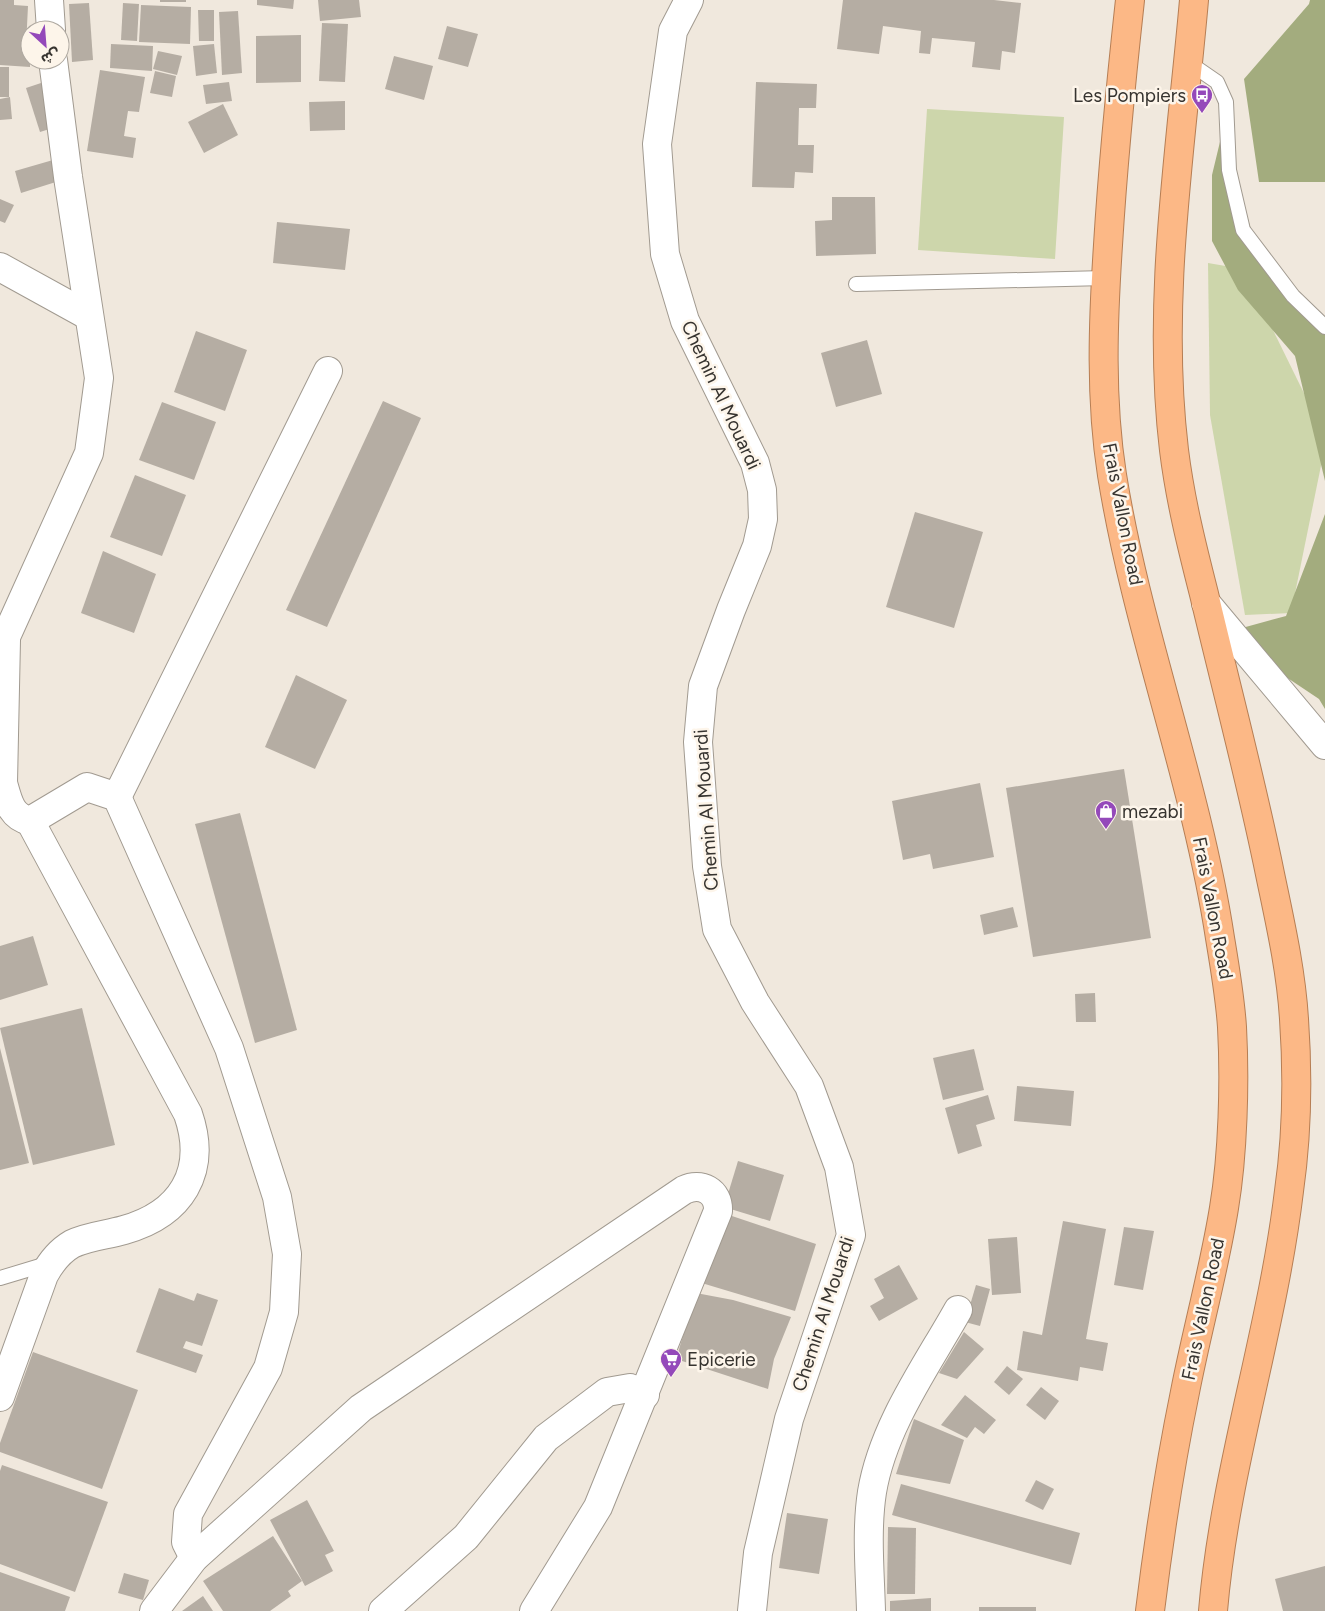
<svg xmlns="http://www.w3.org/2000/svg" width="1325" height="1611" viewBox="0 0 1325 1611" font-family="Figtree,'Noto Sans Arabic',sans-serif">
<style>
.green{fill:#cdd6ab}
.forest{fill:#a3ac7e}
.building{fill:#b5ada3}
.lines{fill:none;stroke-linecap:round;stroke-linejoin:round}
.service-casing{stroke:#a19a90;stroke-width:16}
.minor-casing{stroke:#a19a90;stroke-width:30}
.tertiary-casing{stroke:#a19a90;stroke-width:30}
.trunk-casing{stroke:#b67e54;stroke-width:30}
.service{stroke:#fff;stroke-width:14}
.minor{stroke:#fff;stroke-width:28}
.tertiary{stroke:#fff;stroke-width:28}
.trunk{stroke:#fcb886;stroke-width:28}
.labels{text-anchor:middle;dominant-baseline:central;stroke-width:5;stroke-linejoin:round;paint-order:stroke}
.poi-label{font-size:19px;fill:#373430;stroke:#fdf5ea;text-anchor:start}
.street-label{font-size:19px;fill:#373430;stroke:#fdf5ea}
</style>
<rect width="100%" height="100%" fill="#f0e8dd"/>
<!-- green -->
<g class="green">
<polygon points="927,109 1064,117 1055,259 918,250"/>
<polygon points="1208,263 1243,269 1325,436 1325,446 1291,613 1245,615 1210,415"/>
</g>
<!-- forest -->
<g class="forest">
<polygon points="1310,0 1325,0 1325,182 1259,182 1244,79 1309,4"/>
<polygon points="1225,121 1235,176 1260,259 1325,332 1325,481 1295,356 1238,290 1212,241 1212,175"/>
<polygon points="1325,514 1325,709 1319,699 1253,655 1242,628 1286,616"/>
</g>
<!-- building -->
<g class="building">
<polygon points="0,0 14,0 14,5 28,6 26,46 30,46 30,67 0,65"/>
<rect x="160" y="0" width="26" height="2"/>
<polygon points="257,0 294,0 293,9 257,5"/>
<polygon points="318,0 359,0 361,17 320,21"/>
<polygon points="843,0 994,0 1021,3 1015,53 1002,51 1000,70 972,67 975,42 932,38 930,54 919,53 921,31 883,26 879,54 837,49"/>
<polygon points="89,3 93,60 72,62 69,4"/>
<polygon points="123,3 139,4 137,41 121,40"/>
<polygon points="141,5 191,7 190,44 139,42"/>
<polygon points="198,10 214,10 214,41 199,41"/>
<polygon points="238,11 242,73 222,75 219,12"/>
<polygon points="322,23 348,24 345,82 319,81"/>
<polygon points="447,26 478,34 468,67 438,59"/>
<polygon points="301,35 301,82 256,83 256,36"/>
<polygon points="111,44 153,46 152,71 110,68"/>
<polygon points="214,44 217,73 196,76 193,46"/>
<polygon points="158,51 182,56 177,75 153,69"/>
<polygon points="394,56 433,66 424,100 385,89"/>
<rect x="0" y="67" width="9" height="30"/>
<polygon points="100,70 145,77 139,112 128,111 124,136 136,138 133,158 87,151"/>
<polygon points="155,71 176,76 172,97 150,93"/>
<polygon points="44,82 59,126 40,132 26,88"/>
<polygon points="229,82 232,101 206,104 203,85"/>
<polygon points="756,82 817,84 816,108 799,108 798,145 814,145 813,173 795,172 794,188 752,187"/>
<polygon points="10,97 12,119 0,120 0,99"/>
<polygon points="345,101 345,130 310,131 309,102"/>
<polygon points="223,104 238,135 204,153 188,122"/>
<polygon points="53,160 59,181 21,193 15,171"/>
<polygon points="832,197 875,197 876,254 816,256 815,221 832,220"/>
<polygon points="0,199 14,205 5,223 0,221"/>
<polygon points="277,222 350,229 345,270 273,263"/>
<polygon points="196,331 247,350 225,411 174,392"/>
<polygon points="867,340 882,394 836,407 821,353"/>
<polygon points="383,401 421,418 327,627 286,610"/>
<polygon points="162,402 216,422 194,480 139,460"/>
<polygon points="135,475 186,495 162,556 110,537"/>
<polygon points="915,512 983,532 954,628 886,607"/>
<polygon points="103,551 156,574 134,633 81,613"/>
<polygon points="296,675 347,700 315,769 265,747"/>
<polygon points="1124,769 1151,938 1033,957 1006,788"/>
<polygon points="980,783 994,857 933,869 930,854 903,860 892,801"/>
<polygon points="240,813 297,1030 255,1043 195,824"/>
<polygon points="1013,907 1018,927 984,935 980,915"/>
<polygon points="33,936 48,985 0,1000 0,946"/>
<polygon points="1095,993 1096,1022 1076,1022 1075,994"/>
<polygon points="82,1008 115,1145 33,1165 0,1028"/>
<polygon points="0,1048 29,1163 0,1170"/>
<polygon points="974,1049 984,1090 943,1100 933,1058"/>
<polygon points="1017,1086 1074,1091 1071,1126 1014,1121"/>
<polygon points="988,1095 995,1119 976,1125 982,1146 958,1154 945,1108"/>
<polygon points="738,1161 784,1175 770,1221 724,1207"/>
<polygon points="723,1213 816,1244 795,1311 695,1281"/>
<polygon points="1063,1221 1106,1229 1086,1339 1108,1343 1103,1371 1080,1367 1078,1381 1017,1370 1023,1331 1042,1335"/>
<polygon points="1124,1227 1154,1231 1143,1290 1114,1285"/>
<polygon points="1017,1237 1021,1293 992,1295 988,1239"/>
<polygon points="899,1265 918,1299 879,1321 870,1306 884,1298 874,1279"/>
<polygon points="976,1285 990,1289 980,1326 965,1322"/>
<polygon points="159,1288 194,1301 197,1293 218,1300 202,1346 186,1341 183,1348 203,1355 196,1373 136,1352"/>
<polygon points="696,1293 733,1300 791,1317 774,1359 768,1389 676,1359"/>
<polygon points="964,1332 984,1349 957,1379 939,1373"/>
<polygon points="33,1352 138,1390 102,1489 0,1452 0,1443"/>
<polygon points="1007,1366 1023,1379 1009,1395 994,1382"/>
<polygon points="1041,1387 1059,1401 1045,1420 1026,1405"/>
<polygon points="965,1395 996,1420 984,1434 975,1427 967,1438 941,1425"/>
<polygon points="914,1419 964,1440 950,1484 896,1474"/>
<polygon points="2,1465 108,1502 75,1592 0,1564 0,1471"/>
<polygon points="1036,1480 1054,1489 1043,1510 1025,1501"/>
<polygon points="901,1484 1080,1533 1071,1565 892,1515"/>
<polygon points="307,1500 334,1551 325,1555 333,1571 305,1586 270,1520"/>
<polygon points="787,1513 828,1519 819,1574 779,1568"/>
<polygon points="888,1527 916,1528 915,1594 887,1594"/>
<polygon points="273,1536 302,1581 288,1591 291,1596 270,1611 223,1611 203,1581"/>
<polygon points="1325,1566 1325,1611 1283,1611 1275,1579"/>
<polygon points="0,1572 70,1597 65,1611 0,1611"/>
<polygon points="124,1573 149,1580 143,1600 118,1593"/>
<polygon points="203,1596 213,1611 182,1611"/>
<polygon points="931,1598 931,1611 890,1611 890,1601"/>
<rect x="979" y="1607" width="57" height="4"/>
</g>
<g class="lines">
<!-- service casing -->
<g class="service-casing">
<g id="service">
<polyline points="1188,62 1217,82 1226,102 1229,170 1243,230 1293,296 1325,327"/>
<polyline points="856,284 1105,278"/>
<polyline points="0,1278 50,1263"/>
</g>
</g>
<!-- minor casing -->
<g class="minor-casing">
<g id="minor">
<polyline points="49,0 51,30"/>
<polyline points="0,267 87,315"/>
<polyline points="1206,603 1325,745"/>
<path d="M6,640L3,783C8,801 11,817 30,821L87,787L117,797L229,1048L277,1197L287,1254L284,1312L268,1368L188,1514L186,1542L194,1558"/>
<polyline points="0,650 89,453 99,378 68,177 53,60"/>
<polyline points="117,797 328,371"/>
<path d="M0,1397L44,1275C51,1262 60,1251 72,1244C88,1236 107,1235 124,1230C181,1214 208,1172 188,1114L30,821"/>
<path d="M154,1611L194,1558L361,1408L684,1190C701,1182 719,1191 718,1211L598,1507L534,1611"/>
<polyline points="383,1611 466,1537 546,1438 607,1392 630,1388 645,1395"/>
<path d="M871,1611C870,1572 866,1531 872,1492C883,1426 926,1367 958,1310"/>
</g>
</g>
<!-- tertiary casing -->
<g class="tertiary-casing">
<polyline id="tertiary" points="689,0 673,31 657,144 665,254 685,321 755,463 762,490 763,519 757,546 731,610 703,686 698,742 707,866 717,929 755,1002 809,1086 839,1167 851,1235 789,1419 758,1553 752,1611"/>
</g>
<!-- trunk casing -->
<g class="trunk-casing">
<g id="trunk">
<path d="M1130,0C1121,82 1113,163 1108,245C1103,321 1100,399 1112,475C1137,631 1196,781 1220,938C1225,968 1230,997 1232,1027C1235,1082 1233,1154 1224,1208C1214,1270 1197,1330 1185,1392C1170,1465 1159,1538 1150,1611"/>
<path d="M1194,0C1181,149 1156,300 1174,450C1180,499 1192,547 1204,594C1226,687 1251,780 1270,874C1280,922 1291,970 1294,1019C1298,1076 1297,1135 1289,1191C1272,1333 1225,1469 1213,1611"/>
</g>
</g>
<!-- service -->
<use href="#service" class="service"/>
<!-- minor -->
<use href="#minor" class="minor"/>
<!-- tertiary -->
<use href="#tertiary" class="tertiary"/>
<!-- trunk -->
<use href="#trunk" class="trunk"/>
</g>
<!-- icons -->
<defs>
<g id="bus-pin" transform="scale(1.125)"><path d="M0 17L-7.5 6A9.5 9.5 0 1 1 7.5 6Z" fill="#9449ba" stroke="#fdf5ea"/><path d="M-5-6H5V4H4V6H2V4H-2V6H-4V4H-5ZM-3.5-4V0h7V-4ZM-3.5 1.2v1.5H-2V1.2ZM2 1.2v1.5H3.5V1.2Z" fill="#fff"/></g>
<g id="shop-pin" transform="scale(1.125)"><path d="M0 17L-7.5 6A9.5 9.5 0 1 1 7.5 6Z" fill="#9449ba" stroke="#fdf5ea"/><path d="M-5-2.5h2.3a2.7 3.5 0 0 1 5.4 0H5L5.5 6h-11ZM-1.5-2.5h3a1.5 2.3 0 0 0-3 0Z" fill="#fff"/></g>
<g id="supermarket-pin" transform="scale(1.125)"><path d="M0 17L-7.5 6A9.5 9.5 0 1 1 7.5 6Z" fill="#9449ba" stroke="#fdf5ea"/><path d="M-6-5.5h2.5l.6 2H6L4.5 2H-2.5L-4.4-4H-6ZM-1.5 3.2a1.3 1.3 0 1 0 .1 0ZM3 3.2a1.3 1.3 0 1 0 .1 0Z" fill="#fff"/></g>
</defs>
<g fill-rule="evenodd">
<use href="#bus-pin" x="1202" y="95"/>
<use href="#shop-pin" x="1106" y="811"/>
<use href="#supermarket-pin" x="671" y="1359"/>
</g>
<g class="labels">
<!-- poi labels -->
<g class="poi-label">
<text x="1186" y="95" text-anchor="end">Les Pompiers</text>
<text x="1122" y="811">mezabi</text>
<text x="687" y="1359">Epicerie</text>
</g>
<!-- street labels -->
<g class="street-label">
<text transform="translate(721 395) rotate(65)">Chemin Al Mouardi</text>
<text transform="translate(1123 514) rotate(79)">Frais Vallon Road</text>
<text transform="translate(706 810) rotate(-94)">Chemin Al Mouardi</text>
<text transform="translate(1213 908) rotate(79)">Frais Vallon Road</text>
<text transform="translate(1203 1309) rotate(-78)">Frais Vallon Road</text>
<text transform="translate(823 1314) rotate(-72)">Chemin Al Mouardi</text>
</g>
</g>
<!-- north arrow -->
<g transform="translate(45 45) rotate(154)"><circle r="24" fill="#fdf5ea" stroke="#aea8a0"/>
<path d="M0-4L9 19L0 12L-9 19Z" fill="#9449ba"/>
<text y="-8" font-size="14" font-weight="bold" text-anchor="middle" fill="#373430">ش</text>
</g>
</svg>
